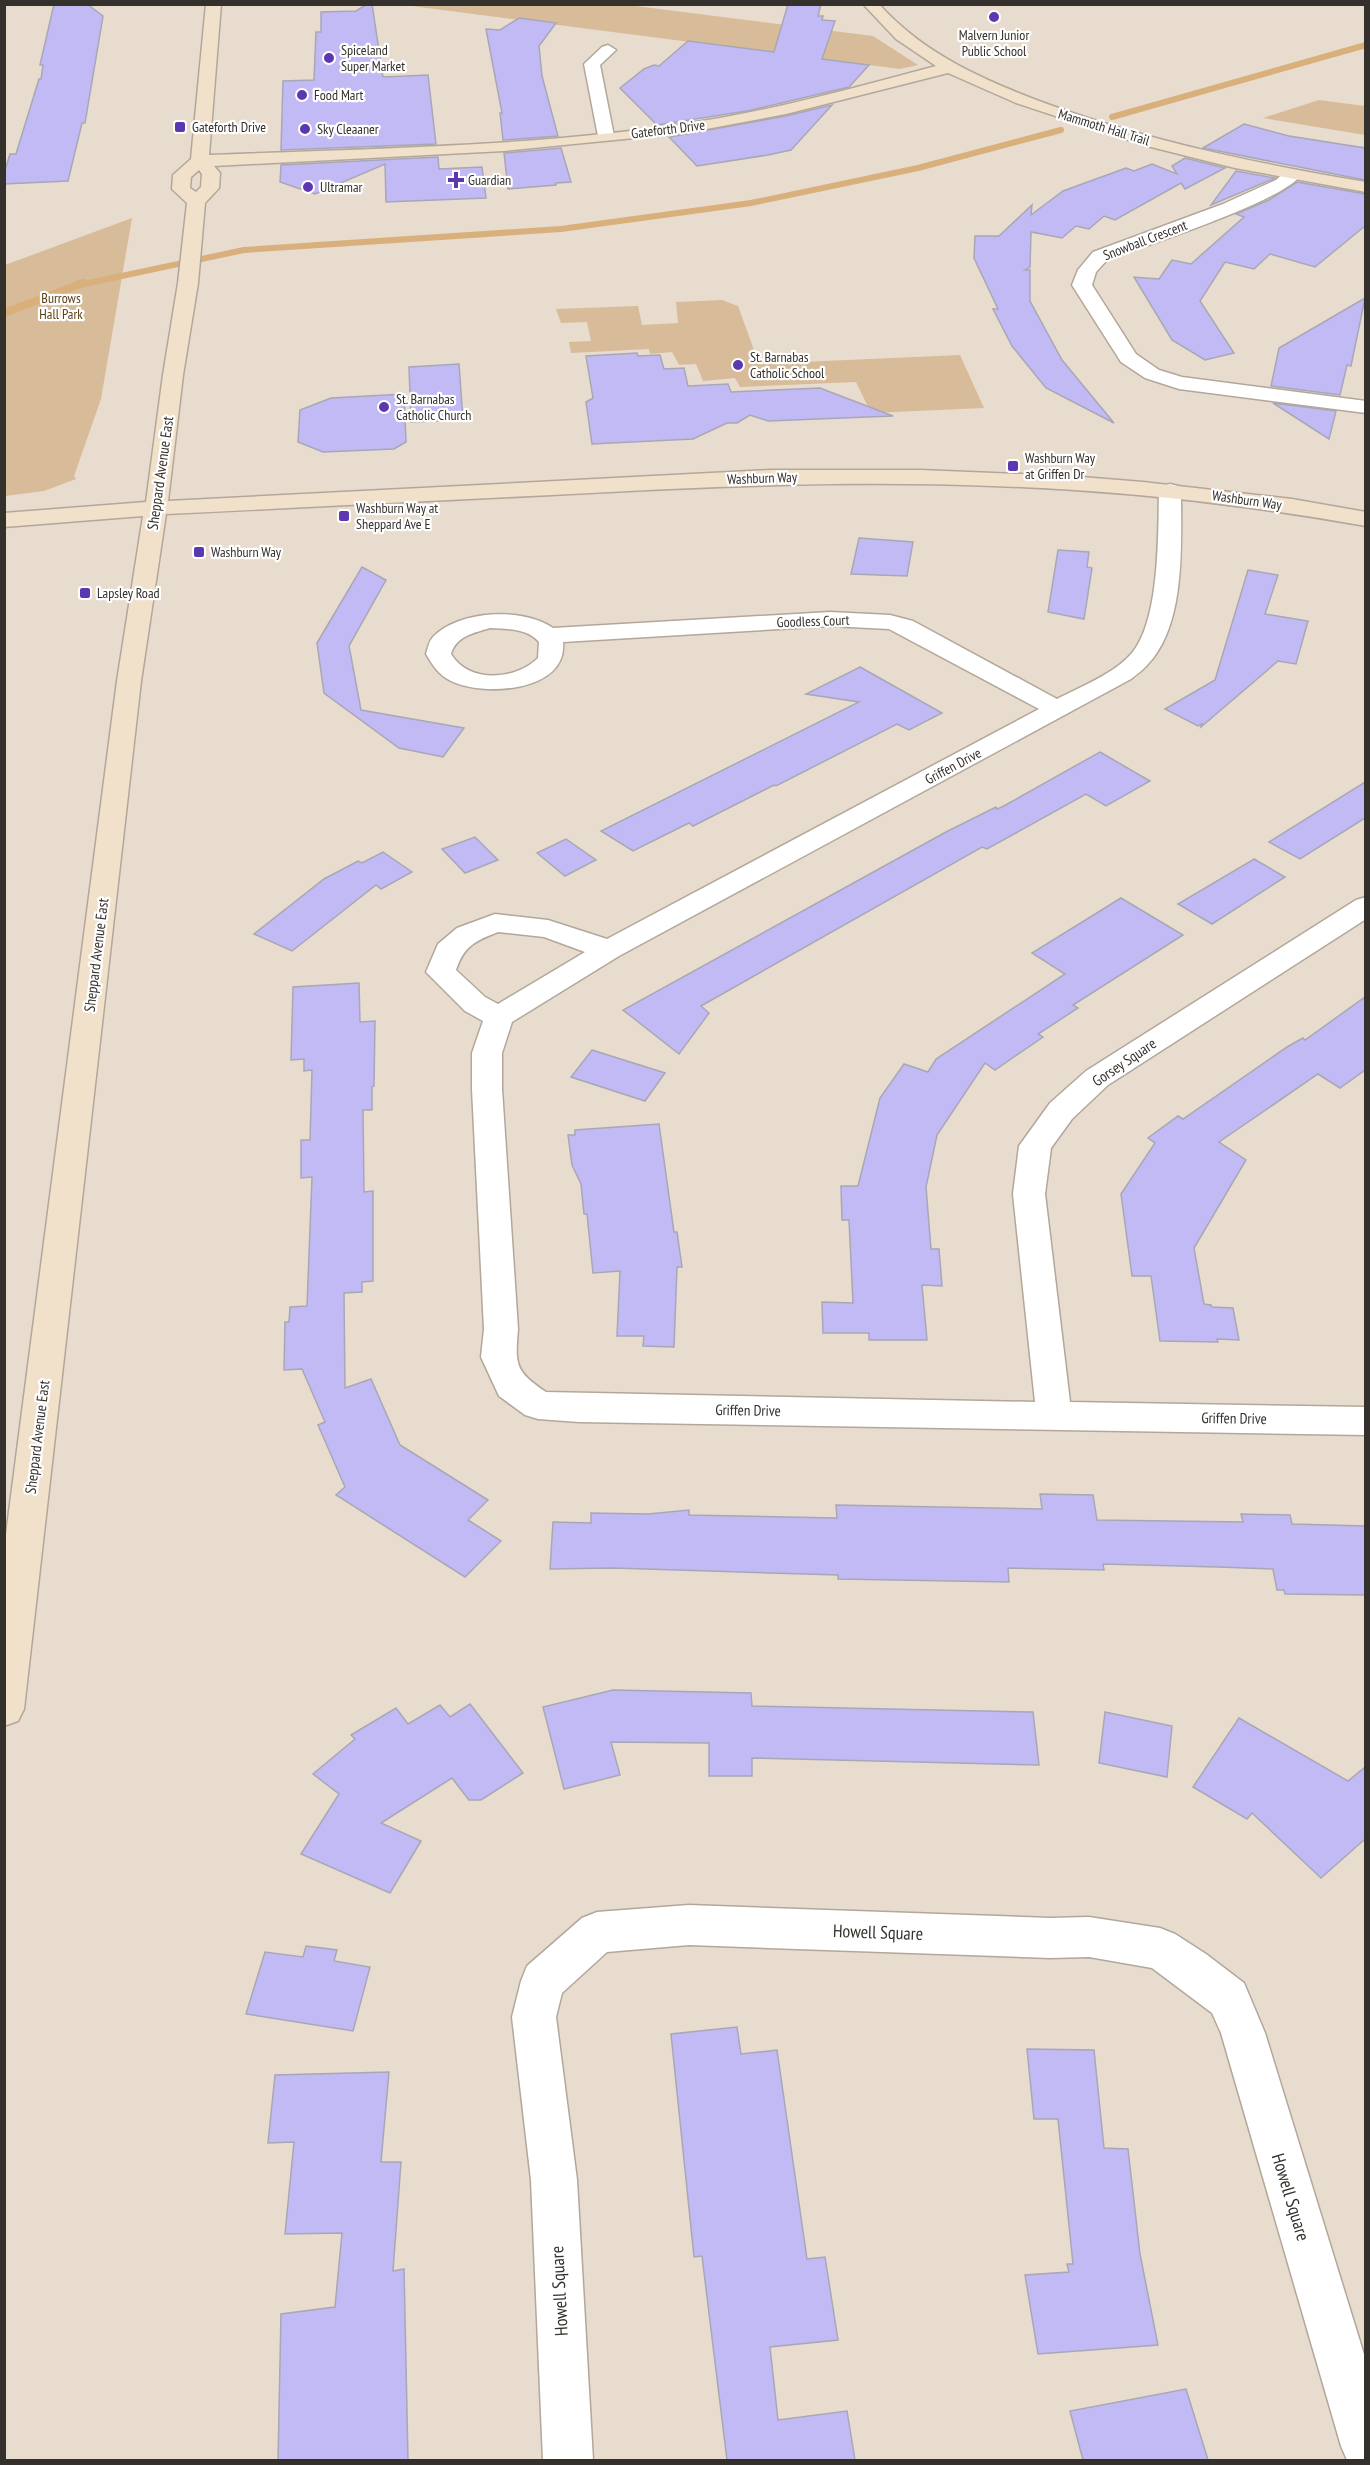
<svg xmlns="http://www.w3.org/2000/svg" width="1370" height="2465" viewBox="0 0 1370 2465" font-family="'PT Sans Narrow',sans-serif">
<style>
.green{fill:#d8bb99}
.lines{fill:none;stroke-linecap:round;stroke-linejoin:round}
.stream-far1{stroke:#d9af7c;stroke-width:6}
.stream{stroke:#d9af7c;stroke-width:8}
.building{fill:#c2baf4;stroke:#a8a7b6;stroke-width:1.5}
.street-casing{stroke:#b2a79a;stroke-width:3}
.secondary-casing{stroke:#b2a79a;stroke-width:3}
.street{fill:#fff;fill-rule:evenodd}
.secondary{fill:#f1e0ca;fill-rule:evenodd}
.poi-dot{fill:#5b38b0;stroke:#fff;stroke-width:2}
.labels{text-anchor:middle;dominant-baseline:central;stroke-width:4.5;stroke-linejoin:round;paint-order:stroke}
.far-poi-label{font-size:14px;fill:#34302b;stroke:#fff;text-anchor:start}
.far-street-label{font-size:14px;fill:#34302b;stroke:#fff}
.far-park-label{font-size:14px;fill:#5b3e17;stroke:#fff}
.street-label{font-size:15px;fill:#34302b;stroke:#fff}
.near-street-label{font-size:18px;fill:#34302b;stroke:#fff}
</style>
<rect width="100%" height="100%" fill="#e8dcce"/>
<!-- green -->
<g class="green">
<polygon points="404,5 628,5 873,36 918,65 900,69"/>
<polygon points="1319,100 1365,106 1365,135 1263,118"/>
<polygon points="132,218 101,399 74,476 76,479 44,491 5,496 5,265"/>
<polygon points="722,300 738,306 759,364 960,355 984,408 871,413 856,382 740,387 735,378 703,381 696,364 679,365 672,352 650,354 649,349 571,353 569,342 591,341 587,322 561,323 556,309 638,306 642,325 678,323 676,302"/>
</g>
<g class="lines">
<!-- stream-far1 -->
<g class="stream-far1">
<polyline points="1112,117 1366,45"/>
<polyline points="79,285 244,250 561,229 751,203 918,168 1061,130"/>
</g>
<!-- stream -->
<polyline class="stream" points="4,313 83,283"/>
</g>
<!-- building -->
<g class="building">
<polygon points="54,4 87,4 103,16 85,123 82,123 68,181 4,184 4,173 10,154 16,154 39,79 41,79 43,65 40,65"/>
<polygon points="367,4 372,4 383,77 428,75 436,144 281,150 283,81 314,80 316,32 321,32 321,12 356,11"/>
<polygon points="788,4 821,4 818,16 823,16 822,20 835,21 822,59 869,65 849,87 747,111 657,125 620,88 644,69 654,65 659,66 688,41 774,52"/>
<polygon points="519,18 556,23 539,46 542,76 558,136 503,140 500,113 502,113 486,29 500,30"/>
<polygon points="832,105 791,150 768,155 697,166 669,137 786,116"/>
<polygon points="1244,124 1289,136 1365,148 1365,180 1203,148"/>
<polygon points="561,148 571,182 556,183 556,185 508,189 504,153"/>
<polygon points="438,157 439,169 482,167 486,198 386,202 385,164 315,194 280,182 281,165"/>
<polygon points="1185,158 1225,168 1185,189 1181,183 1115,220 1104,216 1089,229 1076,226 1062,238 1031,232 1030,267 1025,270 1030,270 1030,301 1062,360 1114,423 1046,388 1012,346 993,309 998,309 974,258 975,236 999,236 1032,205 1031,215 1063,191 1126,168 1134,171 1152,164 1177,174 1172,166"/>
<polygon points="1236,171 1275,178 1211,205"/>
<polygon points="1297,182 1365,194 1365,226 1315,267 1270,254 1254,269 1225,262 1200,301 1234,353 1205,360 1172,340 1134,277 1159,279 1172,260 1191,264 1244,217 1236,214 1269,200"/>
<polygon points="1365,298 1351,366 1347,365 1340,395 1271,386 1279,348"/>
<polygon points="637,353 638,356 660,355 664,369 684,368 688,386 728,384 731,392 820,388 893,416 768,421 750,415 737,423 727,423 693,439 592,444 586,402 593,398 586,356"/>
<polygon points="459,364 463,420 411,422 409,367"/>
<polygon points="404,394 406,442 394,449 323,452 298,442 300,410 331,398"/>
<polygon points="1273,403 1336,411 1329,439"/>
<polygon points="859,538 913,542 907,576 851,574"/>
<polygon points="1058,550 1089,552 1087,567 1092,568 1084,619 1048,612"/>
<polygon points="362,567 386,580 349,646 361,710 464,728 443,757 399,748 324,693 317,643"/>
<polygon points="1248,570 1278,575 1265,614 1308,621 1296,664 1278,661 1201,727 1202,724 1198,726 1165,709 1215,680"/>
<polygon points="860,667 942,713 909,730 897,724 776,786 774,785 693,826 689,823 633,851 601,831 859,702 806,694"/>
<polygon points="1100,752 1150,781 1106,806 1086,794 987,849 982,847 701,1006 709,1013 679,1054 623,1010 946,832 996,807 997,809 1002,807"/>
<polygon points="1365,782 1365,818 1300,859 1269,842"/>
<polygon points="475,837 498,860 465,873 442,849"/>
<polygon points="566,839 596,860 565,876 537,853"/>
<polygon points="383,852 412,872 381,889 376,885 292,951 254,934 324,879 358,861 362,863"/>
<polygon points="1254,859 1285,877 1212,924 1178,904"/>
<polygon points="1121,898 1183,935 1073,1005 1078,1008 1038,1034 1043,1037 995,1070 985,1063 937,1135 926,1187 931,1249 939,1249 942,1286 922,1285 927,1340 869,1340 869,1333 823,1333 822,1302 853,1303 849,1220 842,1220 841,1186 858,1186 880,1098 904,1064 928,1072 936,1059 1065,974 1032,953"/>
<polygon points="359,983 360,1022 375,1021 374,1086 372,1087 372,1110 363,1110 364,1192 373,1191 373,1281 362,1282 362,1292 344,1293 345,1388 371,1379 400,1445 488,1500 468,1520 501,1541 465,1577 336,1495 345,1487 318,1425 325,1422 302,1369 284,1370 285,1322 289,1322 290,1307 307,1306 312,1177 301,1178 301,1140 310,1140 312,1070 304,1071 304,1059 291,1060 293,987"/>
<polygon points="1365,997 1365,1070 1340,1088 1318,1074 1219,1142 1246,1160 1194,1248 1204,1304 1211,1305 1212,1307 1233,1308 1239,1340 1217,1339 1218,1342 1160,1341 1151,1276 1132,1276 1121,1194 1155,1143 1148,1138 1178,1116 1183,1119 1287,1047 1303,1038 1305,1040"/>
<polygon points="592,1050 665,1073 645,1101 571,1077"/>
<polygon points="659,1124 674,1232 677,1232 682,1267 677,1267 674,1347 643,1346 644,1336 617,1336 620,1271 593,1273 587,1214 584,1214 581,1184 572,1165 568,1135 575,1135 575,1130"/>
<polygon points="1040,1494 1093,1495 1097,1520 1243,1522 1241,1514 1290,1515 1292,1524 1365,1526 1365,1595 1285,1594 1284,1590 1277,1590 1273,1569 1218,1567 1103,1564 1104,1570 1008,1568 1009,1582 838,1579 838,1575 613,1568 550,1569 553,1522 591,1523 591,1513 648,1514 689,1510 689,1515 837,1518 836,1505 1042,1509"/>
<polygon points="613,1690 751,1693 752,1706 1033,1712 1039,1765 752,1758 752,1776 709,1776 709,1743 611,1742 620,1775 564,1789 543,1707"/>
<polygon points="470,1704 523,1773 481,1800 469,1800 452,1778 381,1823 421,1841 390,1893 301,1854 339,1794 313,1774 355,1739 351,1735 396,1708 408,1724 440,1705 450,1717"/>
<polygon points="1105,1712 1172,1726 1167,1777 1099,1763"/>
<polygon points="1239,1718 1348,1781 1365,1767 1365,1839 1321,1878 1252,1813 1247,1819 1193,1787"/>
<polygon points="306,1946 337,1950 334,1961 370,1967 353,2031 246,2014 265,1952 303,1957"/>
<polygon points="737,2027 741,2054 777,2050 807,2259 825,2257 838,2340 770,2347 778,2420 847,2411 855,2460 727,2460 702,2256 694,2257 671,2034"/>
<polygon points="1027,2049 1094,2050 1104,2148 1128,2149 1140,2254 1158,2345 1038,2354 1025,2275 1069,2272 1067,2264 1073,2264 1058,2119 1034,2119"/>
<polygon points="389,2072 381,2162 401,2162 393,2271 404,2269 408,2460 278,2460 281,2314 335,2307 342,2233 285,2234 294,2142 268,2143 275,2075"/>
<polygon points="1186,2389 1208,2460 1083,2460 1070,2411"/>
</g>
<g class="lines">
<!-- street casing -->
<g class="street-casing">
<g id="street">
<polygon points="608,45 616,50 600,65 614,136 612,140 600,140 598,136 584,64 602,47"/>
<path d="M1292,170L1298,171L1301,175C1282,202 1144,246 1107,260L1096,272L1092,285L1136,354L1159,370L1182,377L1366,401V413L1179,389L1145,378L1121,362L1072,285L1078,270L1093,252L1223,204L1276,180L1286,171Z"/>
<path d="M1170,484L1178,486L1181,491C1181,543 1186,624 1148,664C1143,670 1137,674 1131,679L619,956L512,1022L502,1053V1089L518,1329C515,1365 515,1371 546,1392L1035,1402L1013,1194L1019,1146L1050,1103L1086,1071L1356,900L1366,897V919L1108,1085L1072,1119L1051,1148L1045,1194L1070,1402L1366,1407V1435L579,1422L538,1419L525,1415L499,1396L481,1357L484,1329L472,1089V1053L483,1021L465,1011L426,972L438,944L457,928L495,914L548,920L607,939L1039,709L889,629L830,626L563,642C568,692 483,697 451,681C439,675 433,666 426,654C428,648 429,641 433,637C459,610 523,607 553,628L830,612L890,615L913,621L1057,699C1082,686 1114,674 1132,653C1160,619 1158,534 1159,491L1162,486ZM490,628C507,629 527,628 539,642L538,658C516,680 469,684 451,654C456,636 474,633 490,628ZM498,932L544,937L585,952L498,1004L485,997L456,970C464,946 475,941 498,932Z"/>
<polygon points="689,1905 1050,1918 1089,1917 1160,1928 1175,1934 1206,1954 1244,1983 1265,2033 1366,2361 1366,2460 1347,2460 1341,2446 1221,2033 1212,2013 1152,1968 1089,1957 1050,1958 689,1945 607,1952 562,1993 556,2017 577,2180 593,2460 543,2460 531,2180 512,2017 521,1981 527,1966 582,1918 597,1912"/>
</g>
</g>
<!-- secondary casing -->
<g class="secondary-casing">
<path id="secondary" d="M206,4H221L209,155C379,148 552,147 720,118C793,105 865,85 936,66L896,39L863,4H879C924,55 988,82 1050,105C1152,142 1259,164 1366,182V192L1235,168L1143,145L1016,103L948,73L786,114L685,133L504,151L214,166L220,173L219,188L205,203L198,283L183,375L168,501L770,470H920L1069,476L1143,482L1292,499L1366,512V526C1242,504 1118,490 993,486C846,480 699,487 552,495C423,501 295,508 166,514L141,681L24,1709L18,1721L4,1726V1550L117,681L143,516L4,527V513L146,502L163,375L178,283L187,203L172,189L173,175L191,159ZM199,170L202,174L201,187L196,192L190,188L191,177Z"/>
</g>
<!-- street -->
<use href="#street" class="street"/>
<!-- secondary -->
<use href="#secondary" class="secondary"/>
</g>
<!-- markers -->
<g class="poi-dot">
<circle cx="994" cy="17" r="6"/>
<circle cx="329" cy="58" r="6"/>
<circle cx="302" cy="95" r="6"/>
<rect x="174" y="121" width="12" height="12" rx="3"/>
<circle cx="305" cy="129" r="6"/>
<path d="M453 171h6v6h6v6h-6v6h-6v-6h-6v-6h6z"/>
<circle cx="308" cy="187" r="6"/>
<circle cx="738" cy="365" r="6"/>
<circle cx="384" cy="407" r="6"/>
<rect x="1007" y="460" width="12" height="12" rx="3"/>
<rect x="338" y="510" width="12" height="12" rx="3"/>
<rect x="193" y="546" width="12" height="12" rx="3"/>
<rect x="79" y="587" width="12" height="12" rx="3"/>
</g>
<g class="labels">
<!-- far-poi labels -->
<g class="far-poi-label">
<text x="994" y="35" text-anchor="middle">Malvern Junior<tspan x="994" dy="16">Public School</tspan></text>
<text x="341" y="50">Spiceland<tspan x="341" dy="16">Super Market</tspan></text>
<text x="314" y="95">Food Mart</text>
<text x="192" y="127">Gateforth Drive</text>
<text x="317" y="129">Sky Cleaaner</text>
<text x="468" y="180">Guardian</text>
<text x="320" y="187">Ultramar</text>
<text x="750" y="357">St. Barnabas<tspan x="750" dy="16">Catholic School</tspan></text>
<text x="396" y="399">St. Barnabas<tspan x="396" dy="16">Catholic Church</tspan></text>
<text x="1025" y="458">Washburn Way<tspan x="1025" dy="16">at Griffen Dr</tspan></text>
<text x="356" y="508">Washburn Way at<tspan x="356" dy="16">Sheppard Ave E</tspan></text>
<text x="211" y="552">Washburn Way</text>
<text x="97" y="593">Lapsley Road</text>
</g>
<!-- far-street labels -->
<g class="far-street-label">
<text transform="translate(1104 127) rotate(17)">Mammoth Hall Trail</text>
<text transform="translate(668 129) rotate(-7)">Gateforth Drive</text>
<text transform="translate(1145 240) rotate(-21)">Snowball Crescent</text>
<text transform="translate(762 478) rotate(-2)">Washburn Way</text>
<text transform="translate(1247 500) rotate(8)">Washburn Way</text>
<text transform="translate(813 621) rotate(-2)">Goodless Court</text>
<text transform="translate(953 766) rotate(-28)">Griffen Drive</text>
</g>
<!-- far-park labels -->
<g class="far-park-label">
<text x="61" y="298">Burrows<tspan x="61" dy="16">Hall Park</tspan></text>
</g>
<!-- street labels -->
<g class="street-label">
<text transform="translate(160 473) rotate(-82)">Sheppard Avenue East</text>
<text transform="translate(96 955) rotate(-83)">Sheppard Avenue East</text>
<text transform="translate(1124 1062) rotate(-34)">Gorsey Square</text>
<text transform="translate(748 1410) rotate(1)">Griffen Drive</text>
<text transform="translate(1234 1418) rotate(1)">Griffen Drive</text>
<text transform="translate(37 1437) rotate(-83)">Sheppard Avenue East</text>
</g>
<!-- near-street labels -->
<g class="near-street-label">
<text transform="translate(878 1932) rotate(2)">Howell Square</text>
<text transform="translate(1291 2197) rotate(73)">Howell Square</text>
<text transform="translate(559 2291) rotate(-93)">Howell Square</text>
</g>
</g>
<!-- border -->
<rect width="1370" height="2465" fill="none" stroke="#34302b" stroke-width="12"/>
</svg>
